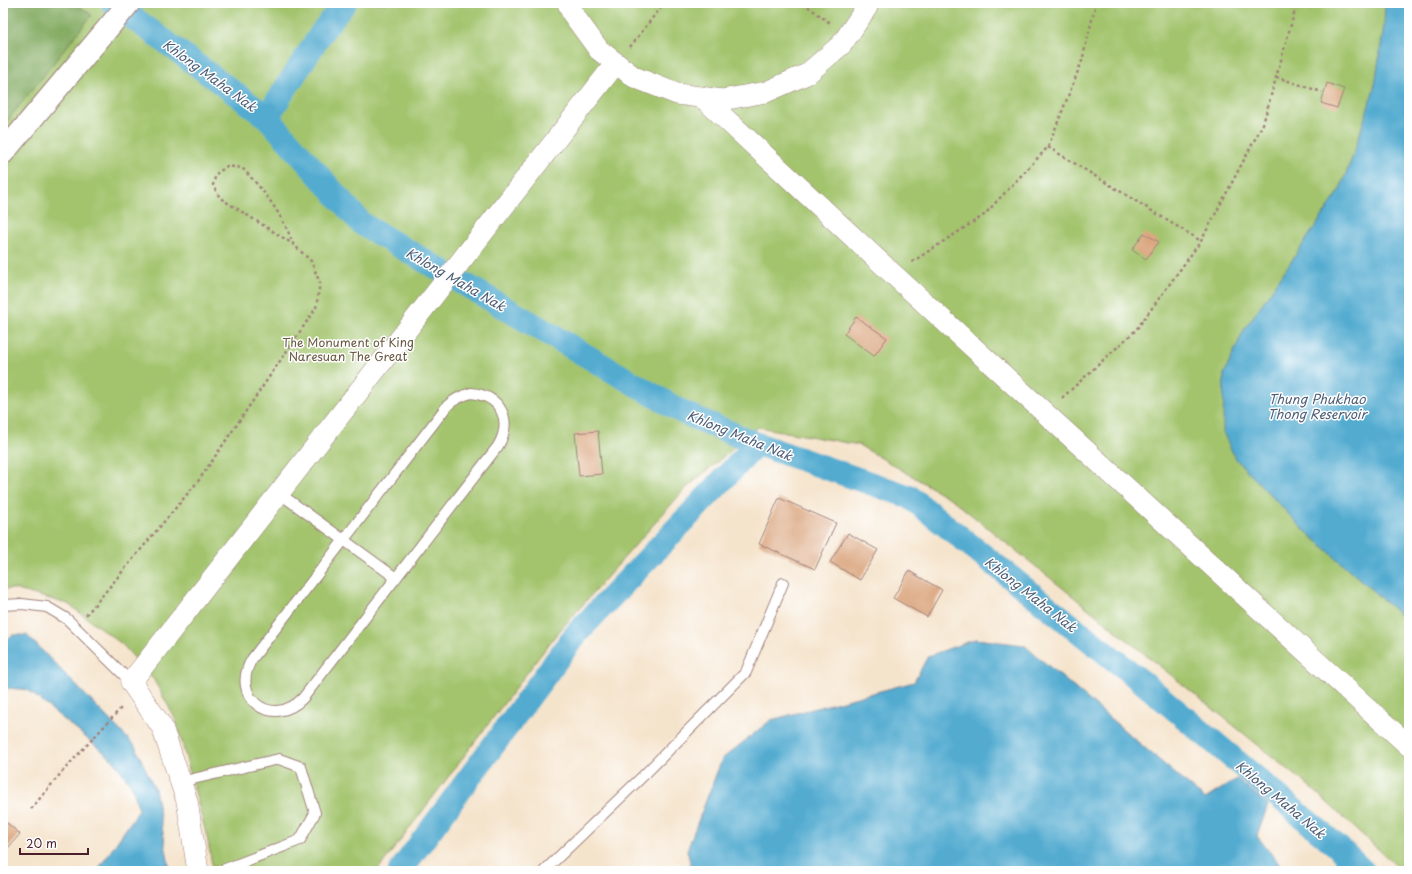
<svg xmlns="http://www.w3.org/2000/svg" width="1412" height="874" viewBox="0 0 1412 874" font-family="'Playpen Sans',sans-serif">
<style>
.green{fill:#a3c46d;stroke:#76724c}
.forest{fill:#82aa60;stroke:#666446}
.water{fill:#52abd0;stroke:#4e657e}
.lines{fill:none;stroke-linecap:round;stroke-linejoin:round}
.canal{stroke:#52abd0;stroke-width:24}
.building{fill:#dba781}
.lane-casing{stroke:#a0827c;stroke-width:12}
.street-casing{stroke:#a0827c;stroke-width:22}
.secondary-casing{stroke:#a0827c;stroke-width:24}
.path{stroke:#a0827c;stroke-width:2.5;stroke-dasharray:3 3;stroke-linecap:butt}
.lane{stroke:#fff;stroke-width:10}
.street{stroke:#fff;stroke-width:21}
.secondary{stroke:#fff;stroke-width:22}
.labels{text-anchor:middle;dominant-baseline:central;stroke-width:3;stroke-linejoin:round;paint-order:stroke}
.park-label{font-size:12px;fill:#695942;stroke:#fff}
.water-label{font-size:13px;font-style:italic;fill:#4e5e75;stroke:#fff}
</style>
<rect width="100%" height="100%" fill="#fff"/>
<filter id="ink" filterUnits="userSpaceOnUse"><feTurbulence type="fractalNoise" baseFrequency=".025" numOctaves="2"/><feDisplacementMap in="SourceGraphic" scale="8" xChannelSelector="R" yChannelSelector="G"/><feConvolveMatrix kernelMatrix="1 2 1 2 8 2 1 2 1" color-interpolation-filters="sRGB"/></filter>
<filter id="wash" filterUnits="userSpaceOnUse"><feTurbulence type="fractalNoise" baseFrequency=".012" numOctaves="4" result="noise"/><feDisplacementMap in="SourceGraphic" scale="16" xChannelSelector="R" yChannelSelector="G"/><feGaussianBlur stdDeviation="0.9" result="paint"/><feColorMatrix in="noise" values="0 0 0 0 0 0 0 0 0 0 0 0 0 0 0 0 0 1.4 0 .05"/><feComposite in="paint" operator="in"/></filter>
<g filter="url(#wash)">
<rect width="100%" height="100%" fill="#f5e4cc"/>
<!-- green -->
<polygon class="green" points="3,3 1409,3 1409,871 1402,871 1309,786 953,500 859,445 758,427 684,490 555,636 377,871 213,871 208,841 176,720 154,680 122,644 68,604 14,589 3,589"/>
<!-- forest -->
<polygon class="forest" points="3,3 74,3 92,15 3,126"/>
<!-- water -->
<g class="water">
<polygon points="1385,3 1409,3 1409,623 1301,527 1235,458 1223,432 1224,374 1244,330 1339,192 1354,153 1375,85 1384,26"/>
<polygon points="12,635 27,635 135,746 155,789 170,871 97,871 139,810 132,786 113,760 28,690 8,688 3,693 3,644"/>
<polygon points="976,639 1024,645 1205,799 1237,779 1268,805 1257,836 1285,871 692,871 687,850 722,759 771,720 914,682 928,656"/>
</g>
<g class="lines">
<!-- canal -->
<g class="canal">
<polyline points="113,3 267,117 362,224 684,413 757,444 910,497 1146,685 1337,846 1363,871"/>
<polyline points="267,117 324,29 345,3"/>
<polyline points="400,871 576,634 757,444"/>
</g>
</g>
<g id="blocks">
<!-- building -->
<g class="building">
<polygon points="1327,83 1344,89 1337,108 1321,103"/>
<polygon points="1144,233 1159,242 1146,259 1132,250"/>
<polygon points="856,317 887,338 874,356 844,334"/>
<polygon points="598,431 602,474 579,476 575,433"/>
<polygon points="779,498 836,523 815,569 759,544"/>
<polygon points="848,533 878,550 860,580 830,562"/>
<polygon points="909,571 942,590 927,617 893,598"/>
<polygon points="7,823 20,834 3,854 3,827"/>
</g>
</g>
</g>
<g filter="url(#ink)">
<use href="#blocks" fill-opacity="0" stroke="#a0827c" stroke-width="1"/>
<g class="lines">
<!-- lane casing -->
<g class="lane-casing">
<g id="lane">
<path d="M471,393C501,396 513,420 498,446L303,698C272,730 229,697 252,659L447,406C454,399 461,396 471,393Z"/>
<polyline points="279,493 396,578"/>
<polyline points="3,605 22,604 47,607 67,619 131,682"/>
<polyline points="180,782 279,759 301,767 315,813 300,840 220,871"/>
<polyline points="544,871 643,776 746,672 783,583"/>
</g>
</g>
<!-- street casing -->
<g class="street-casing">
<g id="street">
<polyline points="568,3 572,13 599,50 634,77 677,94 722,100 766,92 807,74 842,44 867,7 868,3"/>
<polyline points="702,97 894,275 1409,746"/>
<polyline points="198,871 187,801 162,727 131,682 616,63"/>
</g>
</g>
<!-- secondary casing -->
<g class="secondary-casing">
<polyline id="secondary" points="3,153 129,3"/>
</g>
<!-- path -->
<g class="path">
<polyline points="803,3 830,23"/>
<polyline points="630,47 664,3"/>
<polyline points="1276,77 1322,92"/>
<polyline points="1048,147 1201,241"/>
<polyline points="912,262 984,215 1048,147 1082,61 1096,3"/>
<polyline points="1062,398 1136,330 1201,241 1263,124 1297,3"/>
<path d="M86,615L199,480L316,308L320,283L311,261L293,244L220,198L213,185L216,174L227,166L242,168C263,189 283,215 293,244"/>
<polyline points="31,809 62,772 122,707"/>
</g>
<!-- lane -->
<use href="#lane" class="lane"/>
<!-- street -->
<use href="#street" class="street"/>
<!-- secondary -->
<use href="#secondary" class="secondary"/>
</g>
</g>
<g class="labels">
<!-- park labels -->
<g class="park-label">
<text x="348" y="342">The Monument of King<tspan x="348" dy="14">Naresuan The Great</tspan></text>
</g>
<!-- water labels -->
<g class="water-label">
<text transform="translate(210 75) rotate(36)">Khlong Maha Nak</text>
<text transform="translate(456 279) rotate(30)">Khlong Maha Nak</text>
<text x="1317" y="398">Thung Phukhao<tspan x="1317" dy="15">Thong Reservoir</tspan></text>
<text transform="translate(740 435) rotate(22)">Khlong Maha Nak</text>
<text transform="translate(1031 594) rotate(38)">Khlong Maha Nak</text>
<text transform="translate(1281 799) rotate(40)">Khlong Maha Nak</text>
</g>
</g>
<!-- margin -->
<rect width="1412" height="874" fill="none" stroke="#fff" stroke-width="16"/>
<!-- scale -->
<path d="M20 848v6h68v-6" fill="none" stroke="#4a1f2b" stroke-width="2"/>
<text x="26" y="848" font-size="12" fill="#4a1f2b" stroke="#ffffff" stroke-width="3" paint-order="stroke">20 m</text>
</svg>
